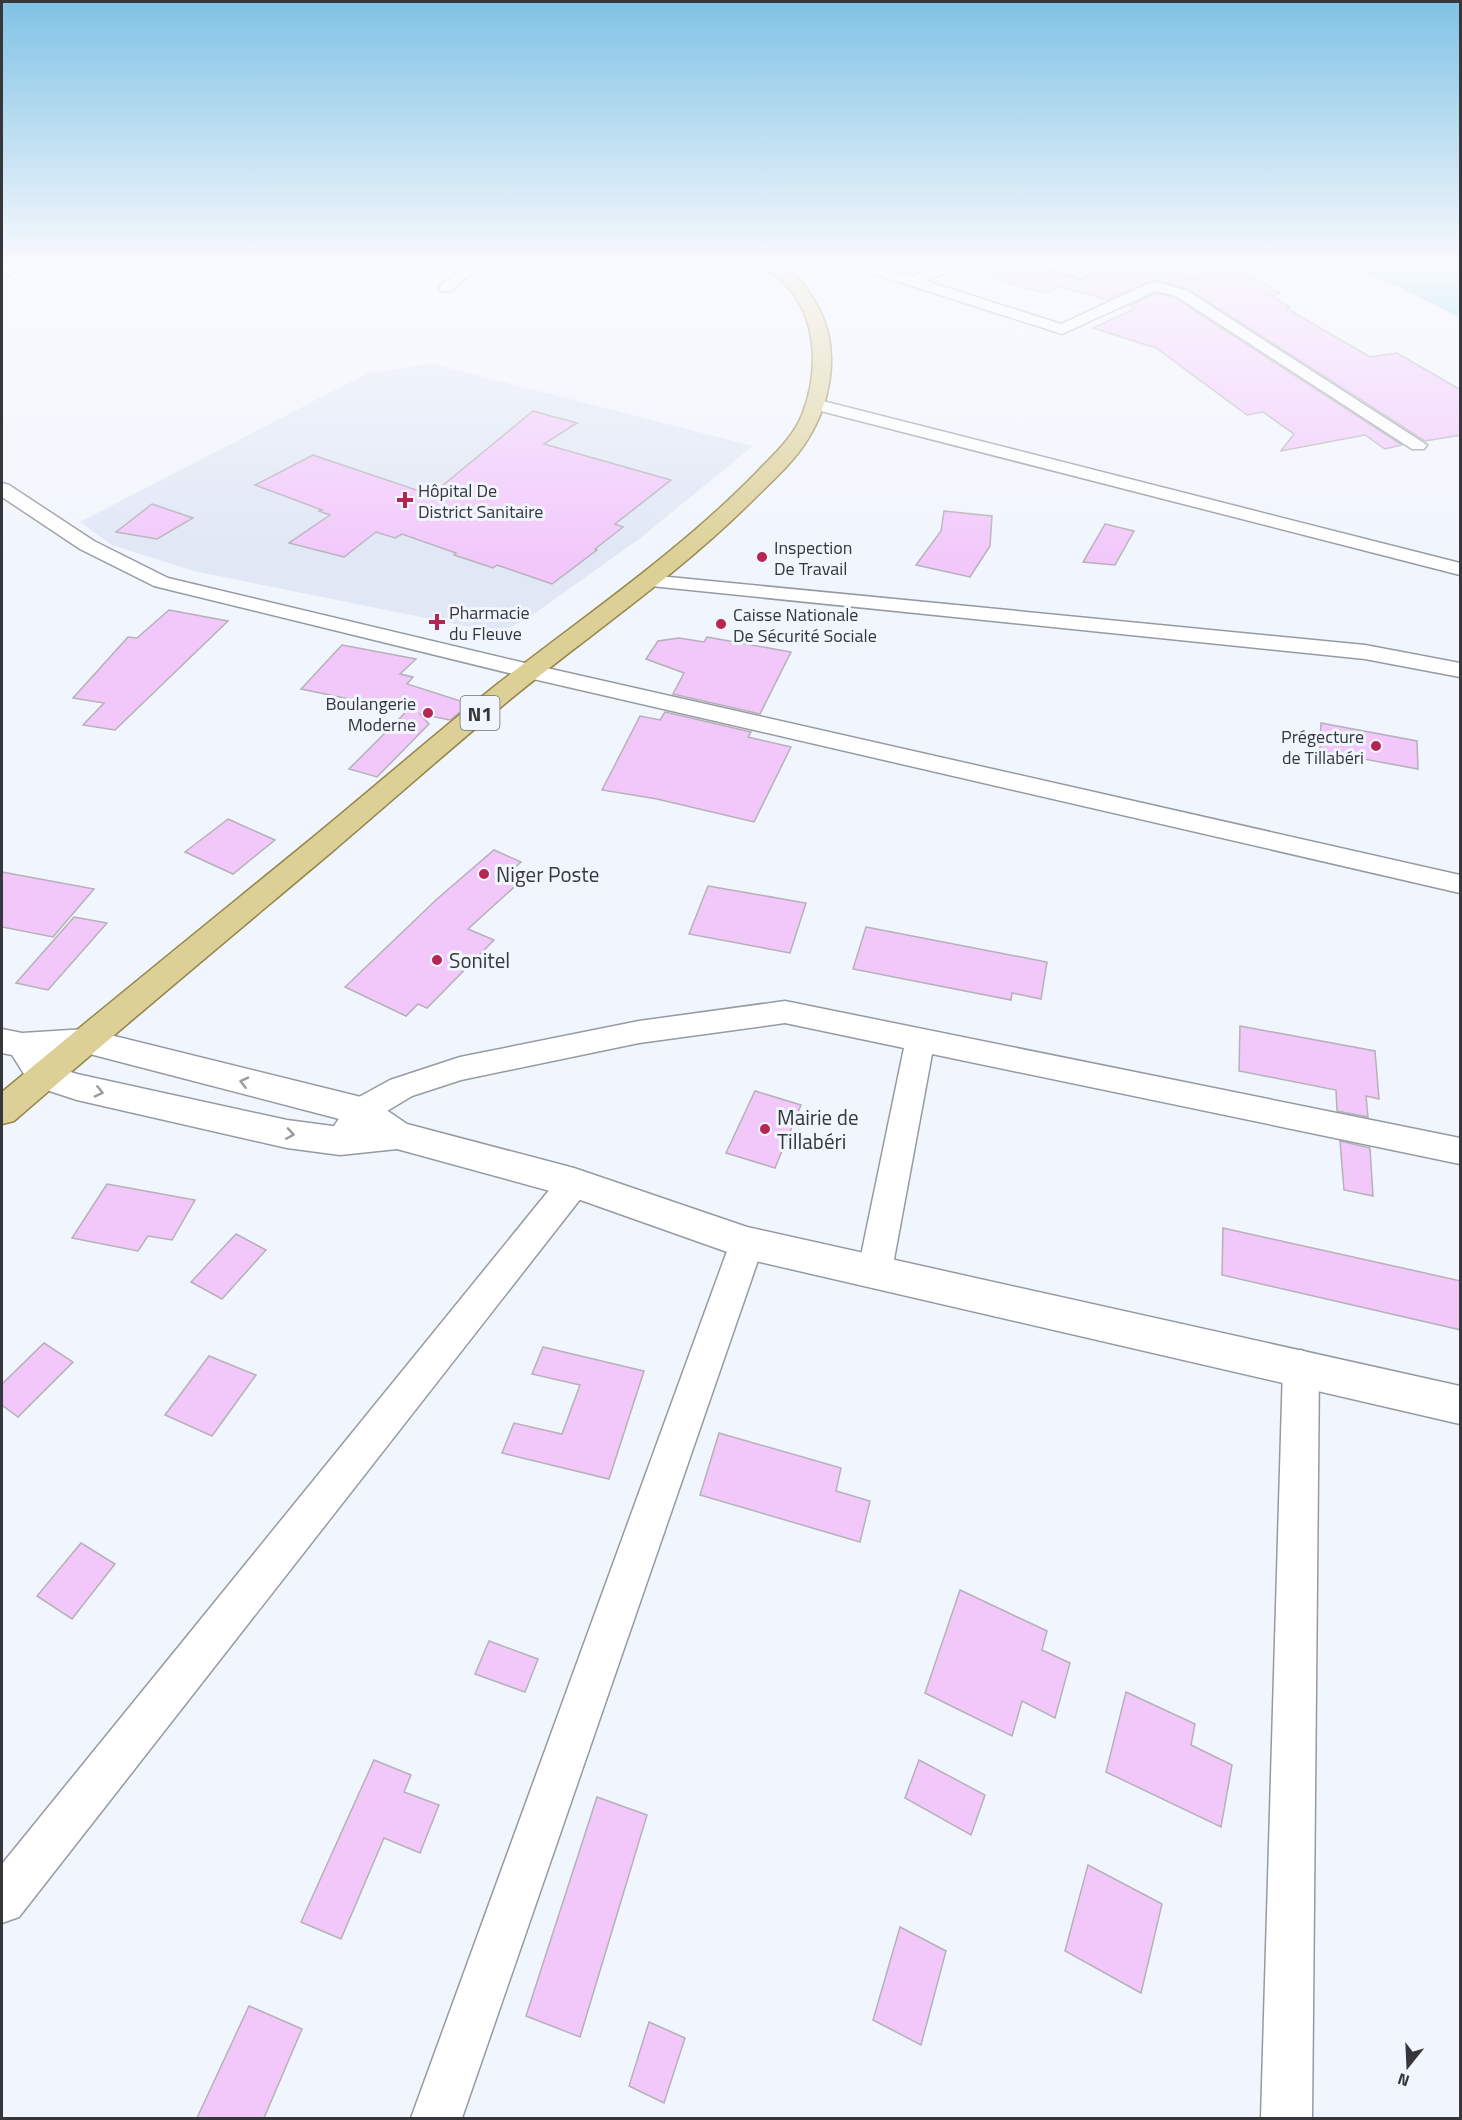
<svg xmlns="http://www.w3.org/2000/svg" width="1462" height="2120" viewBox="0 0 1462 2120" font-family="'Titillium Web',sans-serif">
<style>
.built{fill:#e0e7f5}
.water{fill:#83d7e1}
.building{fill:#f2c8fb;stroke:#b6b1b8;stroke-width:1.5}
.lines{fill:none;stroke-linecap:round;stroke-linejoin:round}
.street-casing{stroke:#969aa1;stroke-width:3}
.secondary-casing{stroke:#969aa1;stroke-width:3}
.primary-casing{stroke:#948649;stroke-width:3}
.street{fill:#fff;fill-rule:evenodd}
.secondary{fill:#fff;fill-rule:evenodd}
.primary{fill:#ddd097;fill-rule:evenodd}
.oneway{stroke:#9a9b9c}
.poi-dot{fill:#b62652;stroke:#f1f5fd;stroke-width:2}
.labels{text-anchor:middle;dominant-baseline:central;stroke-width:6;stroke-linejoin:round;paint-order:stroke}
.far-poi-label{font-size:18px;fill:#35373a;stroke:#f1f5fd;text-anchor:start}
.shield{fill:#f1f5fd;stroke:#6d7074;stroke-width:1.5}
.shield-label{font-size:20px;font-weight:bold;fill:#35373a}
.poi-label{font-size:21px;fill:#35373a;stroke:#f1f5fd;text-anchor:start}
</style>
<rect width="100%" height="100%" fill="#f1f5fd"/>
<!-- built -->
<polygon class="built" points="433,364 753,446 639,539 531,616 500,633 194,571 112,545 80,522 368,373"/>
<!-- water -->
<polygon class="water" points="1340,263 1460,263 1460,318 1406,290"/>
<!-- building -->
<g class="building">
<polygon points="967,263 1039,263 1042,268 1080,280 1090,275 1088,270 1069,263 1118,263 1106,268 1133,274 1149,266 1193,278 1230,264 1281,294 1270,295 1290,307 1286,308 1370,357 1397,353 1461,390 1461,435 1425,441 1187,288 1155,280 1108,300 1061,287 1042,293 966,269"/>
<polygon points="1156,293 1175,298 1402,445 1385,449 1365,435 1281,451 1294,434 1263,412 1247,415 1156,348 1093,328 1136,308 1129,306"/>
<polygon points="533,411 577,423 544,444 671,480 615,524 623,527 595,549 597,550 552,584 497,565 493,568 454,555 456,553 402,534 395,538 376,532 344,557 289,543 330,515 319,511 322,510 255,485 313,455 431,495"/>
<polygon points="152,504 193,518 157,539 116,532"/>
<polygon points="944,511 992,516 990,546 970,577 916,565 941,531"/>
<polygon points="1105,524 1134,531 1115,565 1083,562"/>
<polygon points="169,610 228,621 115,730 83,725 104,703 73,698 128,637 137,638"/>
<polygon points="707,637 791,652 760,714 673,694 684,673 646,659 658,641 679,638 704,642"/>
<polygon points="342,645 416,659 400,674 413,677 407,684 470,704 450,720 420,714 429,724 377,777 349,769 407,711 301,689"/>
<polygon points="665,712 751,732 748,737 791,747 754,822 657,799 602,790 640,716 660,720"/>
<polygon points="1321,723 1417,741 1418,769 1320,751"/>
<polygon points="228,819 275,840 233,874 185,852"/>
<polygon points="494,850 521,862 509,873 523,879 468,929 494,940 427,1008 418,1004 406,1016 345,987 437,899"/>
<polygon points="2,872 94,889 53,937 2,927"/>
<polygon points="708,886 806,903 790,953 689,934"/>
<polygon points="74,917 107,923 48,990 16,983"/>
<polygon points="866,927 1047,962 1041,999 1012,993 1011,1000 853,969"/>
<polygon points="1240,1026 1375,1051 1379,1099 1366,1096 1368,1117 1337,1111 1336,1090 1239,1071"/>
<polygon points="755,1091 801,1105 775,1168 726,1153"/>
<polygon points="1340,1141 1370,1148 1373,1196 1344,1190"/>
<polygon points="107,1184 195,1200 172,1240 148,1236 138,1251 72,1238"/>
<polygon points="1223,1228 1461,1281 1461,1330 1222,1275"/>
<polygon points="236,1234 266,1250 222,1299 191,1282"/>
<polygon points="44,1343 73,1362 18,1417 2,1405 2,1384"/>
<polygon points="543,1347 644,1371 609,1479 502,1453 514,1423 562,1434 580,1385 532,1374"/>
<polygon points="209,1356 256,1375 212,1436 165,1415"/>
<polygon points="719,1433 841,1468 836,1491 870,1501 860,1542 700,1495"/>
<polygon points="81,1543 115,1564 72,1619 37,1596"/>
<polygon points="960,1590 1047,1631 1042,1650 1070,1663 1055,1718 1022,1701 1012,1736 925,1693"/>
<polygon points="489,1641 538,1659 525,1692 475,1674"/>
<polygon points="1126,1692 1195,1724 1191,1745 1232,1765 1221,1827 1106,1772"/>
<polygon points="374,1760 411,1775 404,1792 439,1805 420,1853 384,1838 341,1939 301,1922"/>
<polygon points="919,1760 985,1795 971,1835 905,1798"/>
<polygon points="597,1797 647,1815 580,2037 526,2016"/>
<polygon points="1088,1865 1162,1904 1141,1993 1065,1951"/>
<polygon points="900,1927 946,1951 921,2045 873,2020"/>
<polygon points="249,2006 302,2029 264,2118 197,2118"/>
<polygon points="649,2022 685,2038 664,2103 629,2086"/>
</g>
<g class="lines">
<!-- street casing -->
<g class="street-casing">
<g id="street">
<polygon points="468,263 483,263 451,291 441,291 439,288 441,285"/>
<polygon points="848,263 869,263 912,277 946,263 965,263 963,266 926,281 1061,324 1150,283 1155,282 1186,290 1427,445 1424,449 1412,449 1176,296 1156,291 1062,334 850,266"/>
<polygon points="1041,263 1062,263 1086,271 1088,274 1081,278 1043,266"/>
<polygon points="815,399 1460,563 1460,575 809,408 807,404 809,400"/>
<polygon points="2,483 9,485 94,541 168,578 529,664 1460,875 1460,893 529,678 154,586 80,549 2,497"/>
<polygon points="648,575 1365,645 1460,663 1460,677 1365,659 641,585 638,581 641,577"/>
<polygon points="785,1001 1460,1138 1460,1164 932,1054 892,1270 887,1281 875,1285 863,1281 858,1270 904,1048 785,1023 639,1043 461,1080 412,1096 372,1120 351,1150 340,1154 329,1150 324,1141 350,1102 390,1080 460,1057 639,1021"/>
<polygon points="574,1170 585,1173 590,1183 585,1193 19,1917 2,1923 2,1864 563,1173"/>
<polygon points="747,1229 759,1233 764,1243 462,2118 411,2118 730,1243 735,1233"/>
<polygon points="1301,1350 1314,1355 1319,1367 1312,2118 1261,2118 1283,1367 1288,1355"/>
</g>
</g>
<!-- secondary casing -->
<g class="secondary-casing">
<g id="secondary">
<polygon points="10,263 30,263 27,266 2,278 2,267"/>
<path d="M2,1029L22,1033L86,1029L361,1097L373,1101L407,1124L574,1168L747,1227L1460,1386V1424L747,1259L572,1197L397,1149L340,1155L287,1148L77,1100L31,1085L12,1055L2,1053ZM86,1053L351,1122L356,1125L340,1127L287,1120L77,1074L55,1067L47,1056Z"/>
</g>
</g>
<!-- primary casing -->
<g class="primary-casing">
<path id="primary" d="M760,263C766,263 774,262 779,264C797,271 811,294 820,311C840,351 831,402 808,439C794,462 772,481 753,500C680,573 593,632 513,697C452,747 394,799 334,850C227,940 120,1029 14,1121L2,1124V1092C104,1007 208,923 311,839C373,788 433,736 495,686C584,616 678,553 757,472C774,454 792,439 802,415C819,372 818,317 784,283C776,275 767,271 760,263Z"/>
</g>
<!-- street -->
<use href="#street" class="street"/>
<!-- secondary -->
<use href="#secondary" class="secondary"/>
<!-- primary -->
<use href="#primary" class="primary"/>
</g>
<!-- one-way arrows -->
<defs><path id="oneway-chevron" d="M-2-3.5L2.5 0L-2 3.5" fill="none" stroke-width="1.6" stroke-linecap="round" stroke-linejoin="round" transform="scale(1.5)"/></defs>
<g class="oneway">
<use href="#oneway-chevron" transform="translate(244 1082) rotate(-166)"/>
<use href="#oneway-chevron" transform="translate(99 1092) rotate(13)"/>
<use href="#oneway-chevron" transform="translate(290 1134) rotate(9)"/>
</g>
<!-- sky -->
<linearGradient id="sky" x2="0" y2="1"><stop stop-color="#7fc2e5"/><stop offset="0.47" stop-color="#f9fafe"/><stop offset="1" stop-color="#f9fafe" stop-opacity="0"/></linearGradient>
<rect width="1462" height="560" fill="url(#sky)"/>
<!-- markers -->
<g class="poi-dot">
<path d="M402 491h6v6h6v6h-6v6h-6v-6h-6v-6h6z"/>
<circle cx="762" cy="557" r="6"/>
<path d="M434 613h6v6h6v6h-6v6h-6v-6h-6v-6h6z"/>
<circle cx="721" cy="624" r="6"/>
<circle cx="428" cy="713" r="6"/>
<circle cx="1376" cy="746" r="6"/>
<circle cx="484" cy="874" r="6"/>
<circle cx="437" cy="960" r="6"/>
<circle cx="765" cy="1129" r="6"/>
</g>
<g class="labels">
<!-- far-poi labels -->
<g class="far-poi-label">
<text x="418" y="490">Hôpital De<tspan x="418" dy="21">District Sanitaire</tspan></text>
<text x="774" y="547">Inspection<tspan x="774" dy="21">De Travail</tspan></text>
<text x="449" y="612">Pharmacie<tspan x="449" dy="21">du Fleuve</tspan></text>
<text x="733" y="614">Caisse Nationale<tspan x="733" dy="21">De Sécurité Sociale</tspan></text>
<text x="416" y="703" text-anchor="end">Boulangerie<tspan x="416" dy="21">Moderne</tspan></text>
<text x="1364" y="736" text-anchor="end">Prégecture<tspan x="1364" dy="21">de Tillabéri</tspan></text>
</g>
<!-- shield labels -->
<rect class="shield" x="460.5" y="696" width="39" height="34" rx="4.5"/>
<g class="shield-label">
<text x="480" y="713">N1</text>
</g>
<!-- poi labels -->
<g class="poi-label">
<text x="496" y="874">Niger Poste</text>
<text x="449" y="960">Sonitel</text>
<text x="777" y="1117">Mairie de<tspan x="777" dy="24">Tillabéri</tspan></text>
</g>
</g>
<!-- border -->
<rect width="1462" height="2120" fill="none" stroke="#35373a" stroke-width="6"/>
<!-- north arrow -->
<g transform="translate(1408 2066) rotate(198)" stroke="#f1f5fd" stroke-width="4.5" paint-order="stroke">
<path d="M0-4.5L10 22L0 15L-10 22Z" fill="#35373a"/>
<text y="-9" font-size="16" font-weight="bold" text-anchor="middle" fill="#35373a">N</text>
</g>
</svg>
